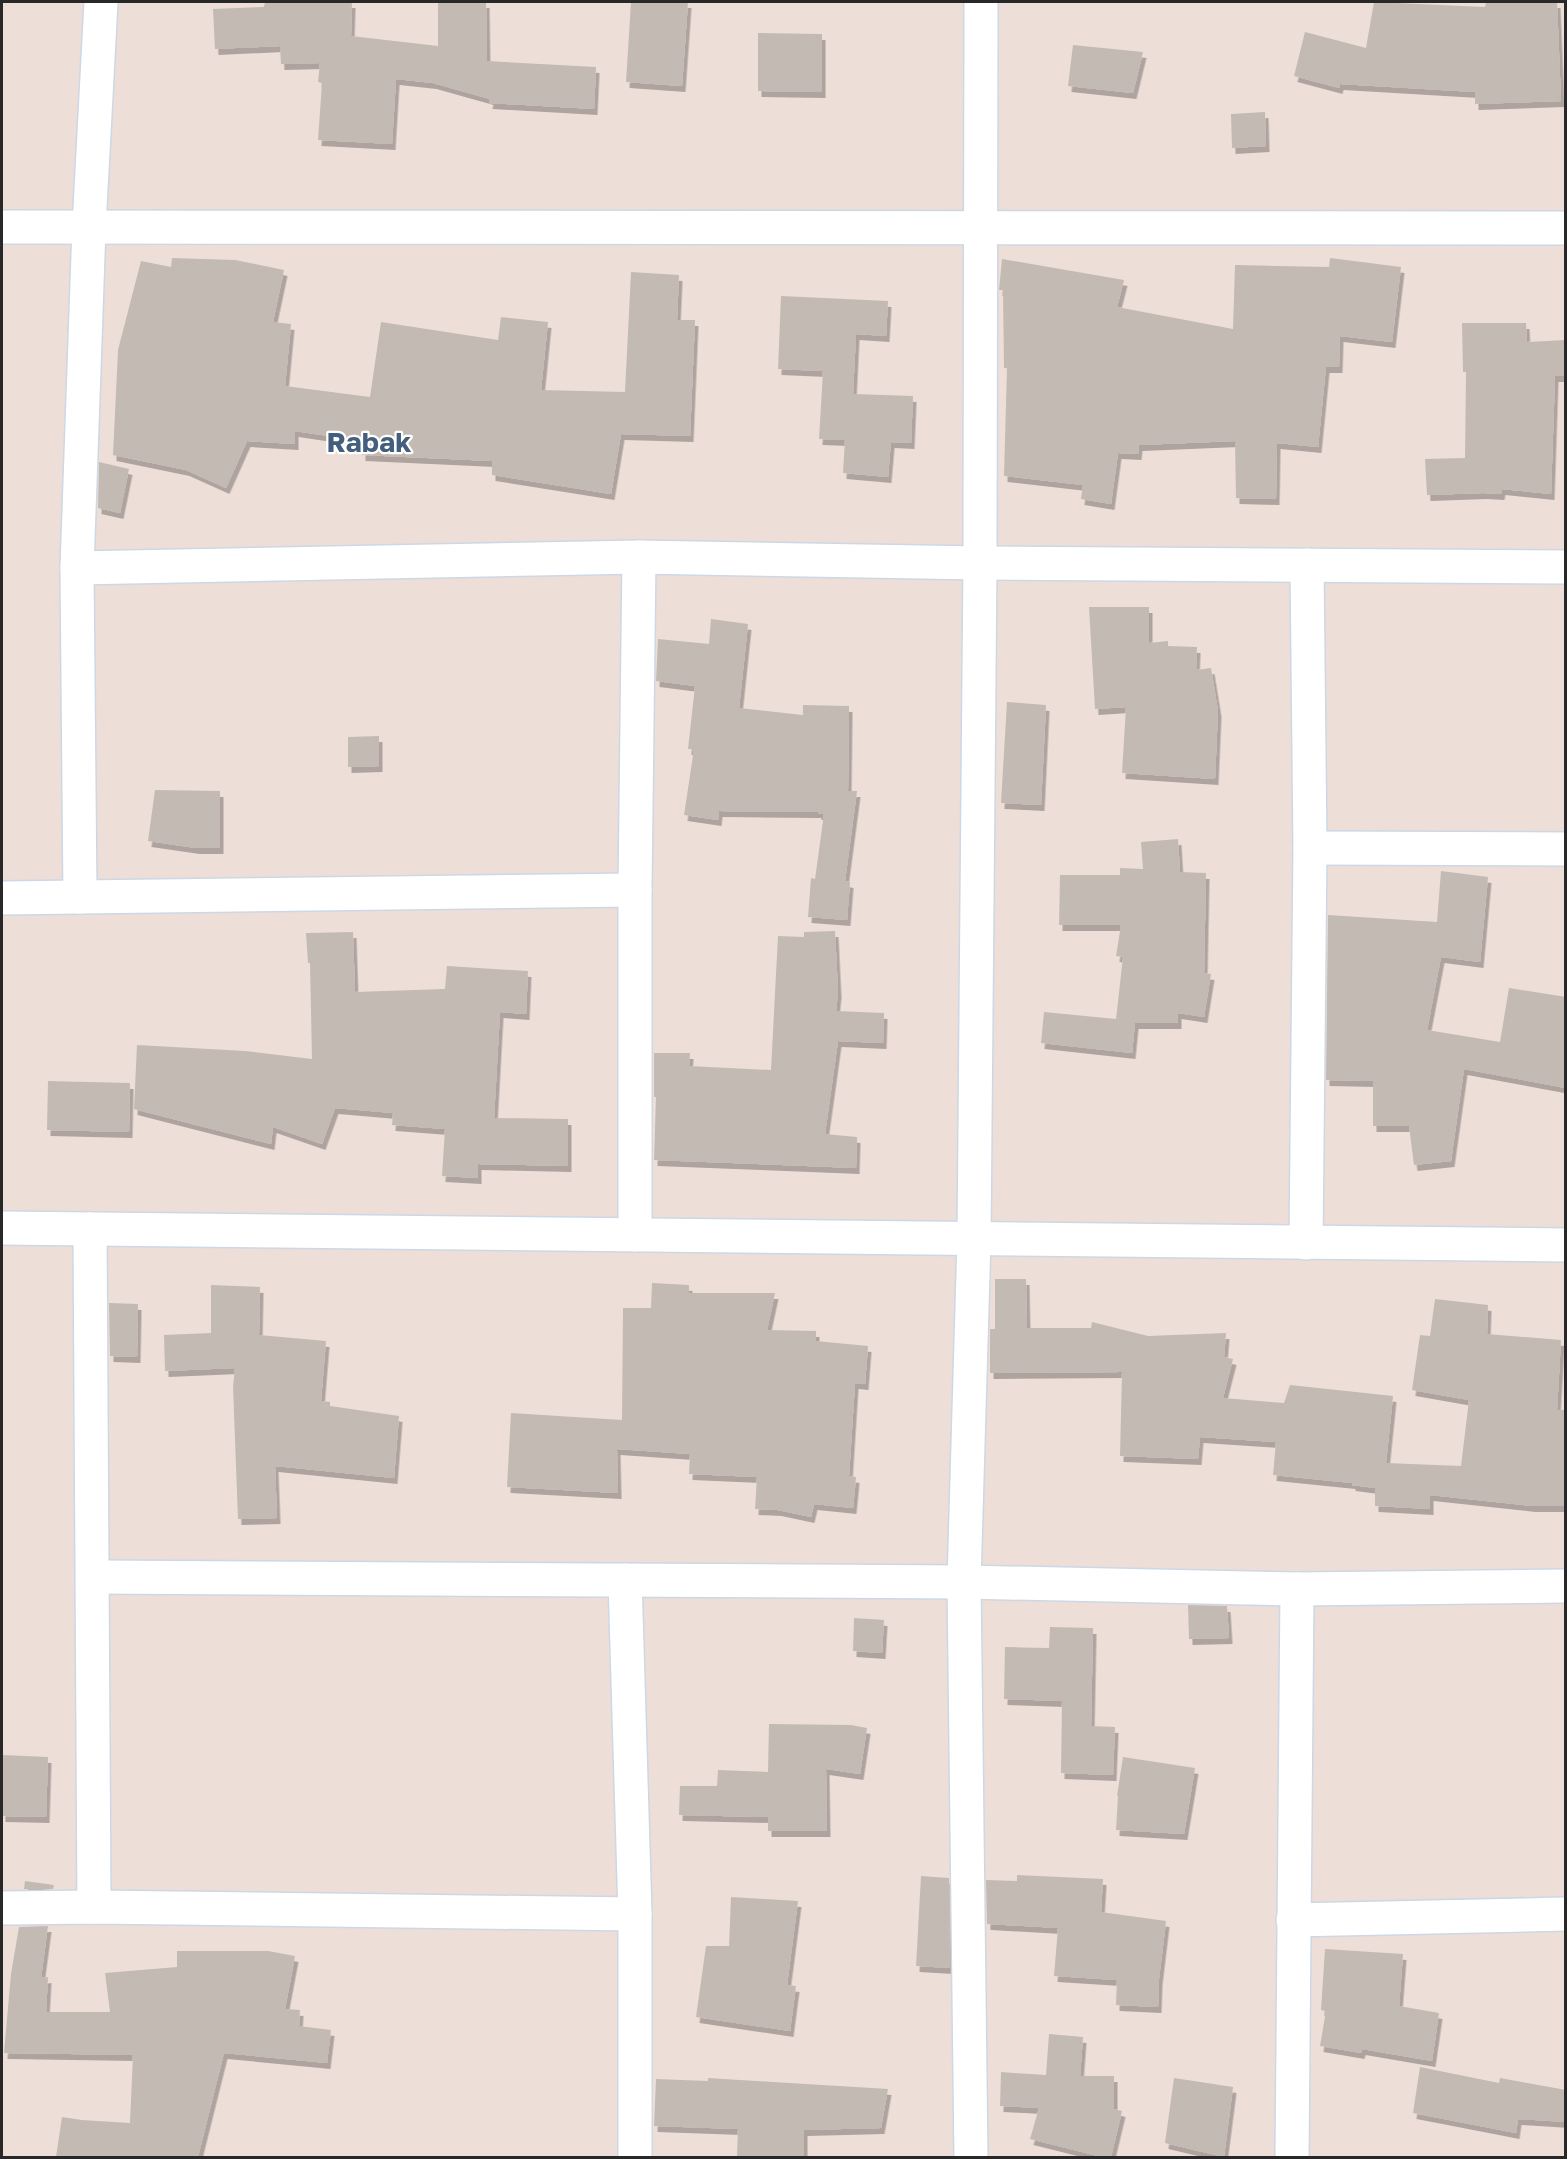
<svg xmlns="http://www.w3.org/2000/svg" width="1567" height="2159" viewBox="0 0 1567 2159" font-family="'Golos Text',sans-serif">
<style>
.building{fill:#c4bab4;filter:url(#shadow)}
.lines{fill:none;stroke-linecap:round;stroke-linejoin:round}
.street-casing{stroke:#cdd8e4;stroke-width:36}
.street{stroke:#fff;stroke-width:33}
.labels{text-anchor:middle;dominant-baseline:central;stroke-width:4.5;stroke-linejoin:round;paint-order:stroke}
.town-label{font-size:28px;font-weight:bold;fill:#445e7e;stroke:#fff}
</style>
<defs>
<filter id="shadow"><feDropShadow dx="3.5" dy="6" stdDeviation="0" flood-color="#0004"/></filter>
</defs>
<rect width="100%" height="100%" fill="#edded8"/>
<!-- building -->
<g class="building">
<polygon points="265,2 352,2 351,36 438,46 438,2 486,2 487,61 596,67 594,109 489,103 490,99 433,83 396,79 392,144 318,140 322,83 318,82 320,63 281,64 280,46 215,49 213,9 264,7"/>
<polygon points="631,2 688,2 682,86 626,82"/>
<polygon points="1374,2 1485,7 1486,2 1557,2 1561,101 1475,104 1475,92 1340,84 1339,88 1294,76 1305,32 1366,48"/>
<polygon points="758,33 822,34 822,92 758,91"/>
<polygon points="1073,45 1143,52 1133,93 1068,86"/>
<polygon points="1265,112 1266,146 1232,148 1231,114"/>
<polygon points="172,258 235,260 284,270 273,322 291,324 285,386 370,397 381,322 498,340 501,317 548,322 541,390 625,392 631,272 679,275 677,320 695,320 690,436 621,434 611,494 492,475 492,461 362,455 362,441 295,431 295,444 247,441 226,488 186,470 113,455 118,350 141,261 171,267"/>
<polygon points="1330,258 1401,267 1392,342 1340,336 1339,367 1326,367 1318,447 1277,443 1276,499 1236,498 1235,441 1139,445 1138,454 1118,453 1111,504 1081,499 1083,485 1004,476 1007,368 1004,368 1003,290 999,290 1002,259 1124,280 1117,307 1233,329 1235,265 1329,267"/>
<polygon points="781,296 888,301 886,336 856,334 853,394 913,396 911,443 891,442 888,477 843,473 845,440 819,439 823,371 778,369"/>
<polygon points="1462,323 1526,323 1527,342 1566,340 1566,376 1555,376 1551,494 1502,489 1501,494 1483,493 1427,495 1425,459 1465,458 1466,372 1463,372"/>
<polygon points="99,462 129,469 120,513 98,508"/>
<polygon points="1089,607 1149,607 1149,643 1168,641 1168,646 1197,647 1196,670 1211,668 1218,711 1215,779 1122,773 1126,707 1095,709"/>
<polygon points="711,619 748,624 739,708 803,715 803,705 849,706 848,791 857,791 845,881 850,882 847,920 808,917 811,878 815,879 824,814 818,814 818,812 719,811 718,820 684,815 694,749 688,749 695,686 656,681 658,639 709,644"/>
<polygon points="1007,702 1046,705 1041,805 1001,803"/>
<polygon points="379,736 379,766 348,767 348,737"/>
<polygon points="155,790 220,791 220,848 196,848 148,841"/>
<polygon points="1178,839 1180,872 1206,873 1204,973 1211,974 1204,1017 1178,1013 1178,1023 1135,1023 1132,1053 1041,1043 1044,1012 1116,1019 1123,957 1116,956 1121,925 1059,925 1060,875 1120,875 1120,868 1143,869 1141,842"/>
<polygon points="1441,871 1488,877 1480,962 1441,957 1427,1030 1500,1042 1509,988 1566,997 1566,1088 1464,1069 1451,1161 1414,1165 1409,1126 1373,1126 1373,1081 1326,1080 1328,915 1437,922"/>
<polygon points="835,931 838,992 836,1011 884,1013 883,1043 838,1041 825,1134 857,1137 856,1168 654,1160 656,1097 654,1097 654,1053 690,1053 689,1066 771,1070 778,936 804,937 804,932"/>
<polygon points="353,932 355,992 445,989 447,966 528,971 526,1014 500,1012 494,1118 568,1119 568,1166 478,1164 478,1178 442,1176 445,1129 392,1125 393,1113 335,1108 322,1144 273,1127 271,1144 134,1109 137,1045 245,1051 312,1059 310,963 308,963 306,933"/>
<polygon points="48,1081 130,1083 129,1132 47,1130"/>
<polygon points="995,1279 1026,1279 1027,1328 1091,1328 1092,1322 1148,1336 1226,1333 1224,1357 1233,1359 1223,1398 1284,1403 1290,1385 1393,1396 1386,1463 1461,1466 1469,1400 1412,1390 1420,1335 1430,1336 1435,1299 1488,1305 1487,1334 1561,1340 1557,1410 1566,1410 1566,1506 1532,1506 1430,1495 1430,1509 1375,1506 1375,1488 1352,1485 1352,1483 1273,1475 1276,1442 1200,1437 1198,1459 1120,1456 1122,1372 990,1373 990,1329 995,1329"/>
<polygon points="652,1283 689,1285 689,1293 775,1293 767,1330 816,1331 816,1341 868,1346 865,1384 855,1383 849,1476 856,1477 853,1508 814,1504 811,1517 778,1510 755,1509 757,1477 689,1474 690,1454 617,1449 618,1493 507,1487 511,1413 622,1420 623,1308 651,1308"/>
<polygon points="211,1285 260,1287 259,1335 326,1341 321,1401 330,1402 330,1406 399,1416 394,1478 275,1466 277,1518 238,1519 233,1386 235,1368 165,1371 164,1335 211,1333"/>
<polygon points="109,1303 138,1304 137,1357 110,1356"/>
<polygon points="1188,1605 1227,1606 1229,1638 1189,1639"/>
<polygon points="854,1618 884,1620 882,1653 853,1651"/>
<polygon points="1050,1627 1093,1628 1091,1726 1115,1727 1113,1775 1061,1773 1062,1701 1004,1699 1005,1647 1049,1648"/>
<polygon points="769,1724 851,1725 867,1728 860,1774 826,1769 827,1831 768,1831 768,1817 679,1815 680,1786 717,1786 718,1770 768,1772"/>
<polygon points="2,1755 48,1757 46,1817 2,1816"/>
<polygon points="1123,1757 1195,1768 1184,1834 1116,1830 1118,1796 1117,1796"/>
<polygon points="1017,1875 1103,1879 1101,1912 1166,1921 1159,1979 1158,2007 1116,2005 1117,1980 1054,1976 1058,1928 987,1924 986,1880 1017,1881"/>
<polygon points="921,1876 949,1878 950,1968 916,1966"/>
<polygon points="25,1881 54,1885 53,1889 24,1889"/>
<polygon points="731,1897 798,1901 787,1985 796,1986 790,2031 696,2017 706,1946 729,1946"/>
<polygon points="48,1926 41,1978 48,1977 46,2012 110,2012 105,1973 177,1967 177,1951 268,1951 295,1956 285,2009 300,2010 299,2026 331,2030 327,2063 224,2053 198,2157 56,2157 62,2117 82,2120 130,2123 133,2055 4,2053 11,1974 19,1927"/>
<polygon points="1325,1949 1403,1954 1399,2006 1439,2013 1432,2061 1362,2049 1361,2053 1320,2046 1326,2011 1321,2010"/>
<polygon points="1049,2034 1083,2037 1080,2076 1114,2076 1114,2109 1122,2111 1111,2157 1102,2157 1030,2139 1039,2108 1000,2106 1001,2072 1046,2075"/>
<polygon points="1420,2067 1499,2083 1500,2078 1566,2090 1566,2122 1518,2119 1516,2133 1413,2113"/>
<polygon points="708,2078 888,2089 881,2128 804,2130 804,2157 737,2157 738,2129 654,2126 656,2079 708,2081"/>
<polygon points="1174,2078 1233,2087 1224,2157 1165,2143"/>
</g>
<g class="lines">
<!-- street casing -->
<g class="street-casing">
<g id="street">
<polyline points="2,227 1566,228"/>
<polyline points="77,568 639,557 980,563 1566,567"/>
<polyline points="1310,848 1566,849"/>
<polyline points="80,897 77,568 89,227 101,2"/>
<polyline points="2,898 635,890"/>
<polyline points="2,1228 1566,1245"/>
<polyline points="90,1229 94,1907"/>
<polyline points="635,1235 635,890 639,557"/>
<polyline points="1306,1243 1310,848 1307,565"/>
<polyline points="93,1577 964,1582 1297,1589 1566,1586"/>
<polyline points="625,1580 635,1914 635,2158"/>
<polyline points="2,1908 94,1907 635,1914"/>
<polyline points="1293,1920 1566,1914"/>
<polyline points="971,2158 964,1582 974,1239 980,563 981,2"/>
<polyline points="1292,2158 1297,1589"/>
</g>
</g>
<!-- street -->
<use href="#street" class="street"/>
</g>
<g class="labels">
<!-- town labels -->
<g class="town-label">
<text x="369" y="441">Rabak</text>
</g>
</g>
<!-- border -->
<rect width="1567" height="2159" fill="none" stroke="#282828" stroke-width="6"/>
</svg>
